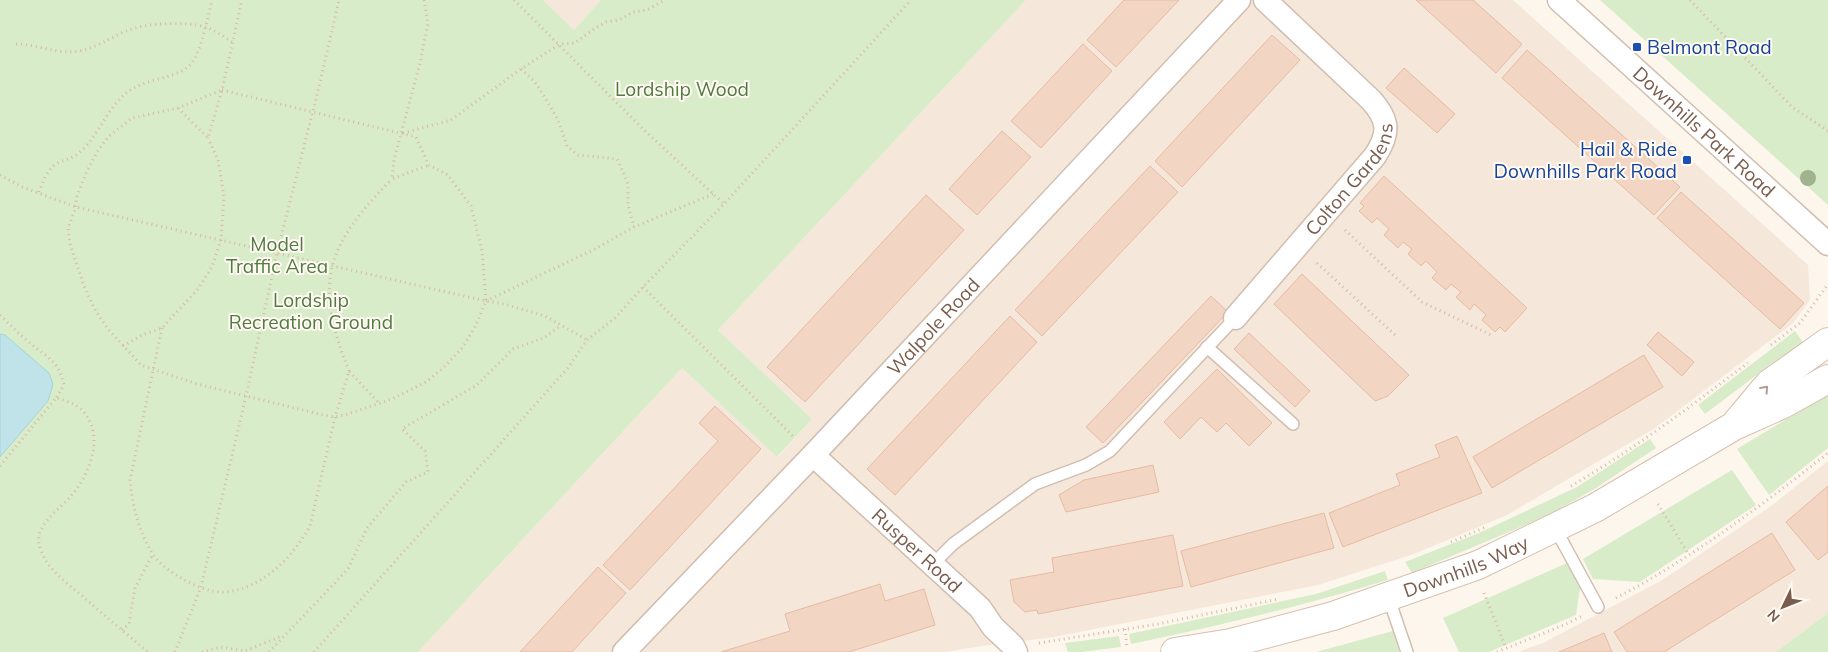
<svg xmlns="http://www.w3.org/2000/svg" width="1828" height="652" viewBox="0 0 1828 652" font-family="Mulish,sans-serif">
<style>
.residential{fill:#f5e8da}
.green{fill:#d8ecc9}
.water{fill:#bfe3e8;stroke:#a5d3da}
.building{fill:#f3d5c3;stroke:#e6bba3}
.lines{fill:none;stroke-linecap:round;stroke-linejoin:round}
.lane-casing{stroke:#d1beb0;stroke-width:14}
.street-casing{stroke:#d1beb0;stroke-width:25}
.secondary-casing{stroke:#d6c0b0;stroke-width:30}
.path{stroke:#d9b8a5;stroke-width:3;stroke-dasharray:1 4;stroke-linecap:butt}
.lane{stroke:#fff;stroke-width:11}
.street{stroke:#fff;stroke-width:22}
.secondary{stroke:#fff;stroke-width:28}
.tree{fill:#a0b28e}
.oneway{stroke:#af9d94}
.transit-dot{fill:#1a4fb4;stroke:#fffaf3;stroke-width:2}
.labels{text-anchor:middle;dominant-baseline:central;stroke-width:4;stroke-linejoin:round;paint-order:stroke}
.transit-label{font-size:19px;fill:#164399;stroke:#fffaf3;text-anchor:start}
.park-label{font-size:19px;fill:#537a41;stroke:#fffaf3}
.street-label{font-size:19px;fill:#7a5c4d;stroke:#fffaf3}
</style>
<rect width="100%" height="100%" fill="#fdf6ec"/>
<!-- residential -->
<g class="residential">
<polygon points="543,0 601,0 574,30"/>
<polygon points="1026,0 1513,0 1808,265 1810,300 1793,323 1655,428 1507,515 1414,554 1318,585 1054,637 982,646 945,652 418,652 682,368 778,457 812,419 718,330"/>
<polygon points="1828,461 1828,613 1776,652 1518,652 1545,642 1664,579 1771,506"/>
</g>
<!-- green -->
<g class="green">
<polygon points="0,0 543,0 574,30 601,0 1026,0 718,330 812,419 777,457 682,368 418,652 0,652"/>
<polygon points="1600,0 1828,0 1828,205"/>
<polygon points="1795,331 1804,344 1784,359 1775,361 1705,414 1698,405"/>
<polygon points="1828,394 1828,448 1769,495 1737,449"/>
<polygon points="1650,439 1656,448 1596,488 1549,515 1412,573 1405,562 1479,533 1577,487"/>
<polygon points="1732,470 1756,505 1640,582 1593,579 1583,559"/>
<polygon points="1567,563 1580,588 1576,615 1489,652 1459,652 1443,618"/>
<path d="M1385,571L1388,580C1303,606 1218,626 1131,644L1129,634L1316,594Z"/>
<polygon points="1828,613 1828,652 1776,652"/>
<polygon points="1393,631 1399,652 1316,652"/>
<polygon points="1119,636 1121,647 1081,652 1068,652 1065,643"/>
</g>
<!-- water -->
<polygon class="water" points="0,334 5,335 49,373 53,384 48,401 0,457"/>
<!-- building -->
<g class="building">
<polygon points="1124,0 1179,0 1116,67 1087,40"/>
<polygon points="1416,0 1473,0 1522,44 1496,73"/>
<polygon points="1272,35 1300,60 1182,187 1155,161"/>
<polygon points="1083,44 1112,71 1041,148 1011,121"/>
<polygon points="1527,50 1680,187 1654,215 1502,78"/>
<polygon points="1404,68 1455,114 1437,133 1386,88"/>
<polygon points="1002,131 1031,157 977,215 949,189"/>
<polygon points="1150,166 1178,192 1042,336 1015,310"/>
<polygon points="1384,176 1527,308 1505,332 1500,327 1495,332 1482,320 1486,315 1474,304 1470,310 1456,297 1461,292 1451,284 1446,290 1432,278 1437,272 1426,261 1421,266 1408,254 1412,249 1403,242 1398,248 1384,235 1389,229 1377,218 1372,223 1359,211 1364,206 1360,203"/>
<polygon points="1681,192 1804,303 1780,329 1657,218"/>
<polygon points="926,195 964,230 805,402 767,367"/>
<polygon points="1302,274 1409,375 1388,396 1375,401 1274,304"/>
<polygon points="1211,296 1228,312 1103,443 1086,427"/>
<polygon points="1010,316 1037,342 895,495 867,469"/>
<polygon points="1658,332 1694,362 1682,376 1647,345"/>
<polygon points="1249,333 1310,391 1295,407 1234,349"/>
<polygon points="1644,355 1663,387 1492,488 1473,457"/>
<polygon points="1217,369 1272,423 1249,446 1226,423 1217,432 1201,417 1180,439 1164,422"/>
<polygon points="715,406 761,449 630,590 603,565 718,441 699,423"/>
<polygon points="1457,436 1482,493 1343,547 1329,513 1400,485 1396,474 1440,457 1435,445"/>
<polygon points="1153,465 1159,492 1066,512 1059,495 1084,480"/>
<polygon points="1828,486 1828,552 1818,560 1786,522"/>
<polygon points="1324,513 1334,548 1191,587 1181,551"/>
<polygon points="1772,533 1795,570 1664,652 1627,652 1614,632"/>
<polygon points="1173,535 1183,586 1038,614 1037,610 1025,612 1014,602 1010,580 1054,572 1052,558"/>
<polygon points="598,567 626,593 572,652 520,652"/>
<polygon points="880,584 885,601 924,589 935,625 849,652 721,652 790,631 785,614"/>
<polygon points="1604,633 1612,652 1559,652"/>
</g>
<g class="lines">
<!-- lane casing -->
<g class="lane-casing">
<g id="lane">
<polyline points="1207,347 1293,424"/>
<polyline points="1555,528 1598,607"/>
<polyline points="933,564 953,544 1035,484 1086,465 1110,451 1235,318"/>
<polyline points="1388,596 1407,652"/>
</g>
</g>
<!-- street casing -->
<g class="street-casing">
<g id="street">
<path id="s1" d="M1559,0L1828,244"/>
<path id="s2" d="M1235,318L1375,156C1390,133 1389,120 1371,100L1265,0"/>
<path id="s3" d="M813,455L980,608L993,627L1013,646L1016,652"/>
<path id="s4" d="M624,652L813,455L1239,0"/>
</g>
</g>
<!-- secondary casing -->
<g class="secondary-casing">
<g id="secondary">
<polyline points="1738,421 1769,384 1828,342"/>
<path id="s5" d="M1175,652L1231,643L1333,616L1478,565L1595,508L1734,426L1783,404L1828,379"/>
</g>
</g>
<!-- path -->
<g class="path">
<polyline points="424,0 428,24 420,63 394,160 392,179 429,165"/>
<polyline points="514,0 642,128 724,204"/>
<polyline points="1690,0 1792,107 1828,131"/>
<path d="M16,44C38,44 57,55 80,51C97,47 110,38 126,31C144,23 186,21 205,27C215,30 224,37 232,42"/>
<polyline points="521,69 535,82 547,101 558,120 567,146 578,155 617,159 628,184 628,205 634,227"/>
<polygon points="222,90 416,137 429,165 448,175 471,206 482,251 486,301 476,325 463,347 442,369 426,382 392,399 348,414 335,417 323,415 197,384 141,365 107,328 94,308 84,286 70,244 68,228 76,207 76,199 86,173 97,152 108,137 132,118 178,108"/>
<polyline points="178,108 208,138 222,90 242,0"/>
<polyline points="403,133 451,120 521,69 560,44 575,43 594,29 606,22 619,20 633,12 647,10 665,0"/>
<polyline points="0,175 22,187 76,207 486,301 504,304 545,316 587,340"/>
<path d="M39,192C43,181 48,167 60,162C67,159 74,158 80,152C97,137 104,116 119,100C139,76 172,82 190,65C201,54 208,16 212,0"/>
<polyline points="1345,230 1422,302 1491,335"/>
<polyline points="1317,263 1395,335"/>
<polyline points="643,287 794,437"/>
<polyline points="486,301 595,249 634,227 713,194"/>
<path d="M0,315C10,325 19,334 30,343C47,358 58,359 64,385L56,398"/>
<path d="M162,328L130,480C132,505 139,531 152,553C159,564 170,571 181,578C193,585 210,593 225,592C262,589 293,557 310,526L335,417L349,371L379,403"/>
<polyline points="1771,345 1800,323 1828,284"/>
<polyline points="123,346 142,335 162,328 198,289 212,267 221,240 224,196 218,160 208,138"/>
<path d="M349,371C313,282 326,246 392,179"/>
<path d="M0,466L56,398C63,400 71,402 77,406C108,429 91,474 70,497C59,510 36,524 39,543C40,548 43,556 46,561C56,576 73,588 87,600C107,618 128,635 148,652"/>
<path d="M1571,486C1633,450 1691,406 1748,363"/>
<polyline points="1658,504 1689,555"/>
<polyline points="1451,542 1486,527"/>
<polyline points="1484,593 1506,648"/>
<path d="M1616,598C1692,558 1761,506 1828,453"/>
<polyline points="1125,629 1127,647"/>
<polyline points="122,630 129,624 135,588 153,554"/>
<polyline points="1039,643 1158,624 1279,599"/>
<polyline points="175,652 201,587 246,396 277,253 318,91 339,0"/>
<polyline points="202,652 221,647 245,651 282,636"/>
<polyline points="269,652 348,569 367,528 406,482 428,472 425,451 402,429 477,385 513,349 544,338 561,325"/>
<polyline points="314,652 567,369 587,340 615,318 643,287 724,204 911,0"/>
<polyline points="1497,652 1564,625 1582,616"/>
</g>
<!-- lane -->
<use href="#lane" class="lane"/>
<!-- street -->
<use href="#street" class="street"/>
<!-- secondary -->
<use href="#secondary" class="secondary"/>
</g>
<!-- trees -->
<circle class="tree" cx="1808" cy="178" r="8"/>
<!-- one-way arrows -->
<defs><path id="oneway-chevron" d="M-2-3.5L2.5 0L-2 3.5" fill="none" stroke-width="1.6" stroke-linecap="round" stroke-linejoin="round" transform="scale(1.25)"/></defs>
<use class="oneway" href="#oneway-chevron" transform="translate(1765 389) rotate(-48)"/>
<!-- markers -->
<g class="transit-dot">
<rect x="1632" y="42" width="10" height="10" rx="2.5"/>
<rect x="1682" y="155" width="10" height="10" rx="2.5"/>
</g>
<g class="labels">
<!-- transit labels -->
<g class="transit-label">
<text x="1647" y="47">Belmont Road</text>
<text x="1677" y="149" text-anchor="end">Hail &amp; Ride<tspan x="1677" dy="22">Downhills Park Road</tspan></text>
</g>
<!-- park labels -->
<g class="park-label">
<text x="682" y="89">Lordship Wood</text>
<text x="277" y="244">Model<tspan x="277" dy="22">Traffic Area</tspan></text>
<text x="311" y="300">Lordship<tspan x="311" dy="22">Recreation Ground</tspan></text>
</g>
<!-- street labels -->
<g class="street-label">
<text stroke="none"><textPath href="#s1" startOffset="196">Downhills Park Road</textPath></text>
<text stroke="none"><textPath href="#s2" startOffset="181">Colton Gardens</textPath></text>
<text stroke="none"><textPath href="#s4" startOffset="449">Walpole Road</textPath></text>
<text stroke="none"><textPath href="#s3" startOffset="141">Rusper Road</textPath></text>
<text stroke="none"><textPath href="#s5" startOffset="304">Downhills Way</textPath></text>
</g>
</g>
<!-- north arrow -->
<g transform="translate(1783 607) rotate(227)" stroke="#fffaf3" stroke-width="4" paint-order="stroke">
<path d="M0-4L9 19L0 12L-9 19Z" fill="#7a5c4d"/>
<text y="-8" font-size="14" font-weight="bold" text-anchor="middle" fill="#7a5c4d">N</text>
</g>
</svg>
